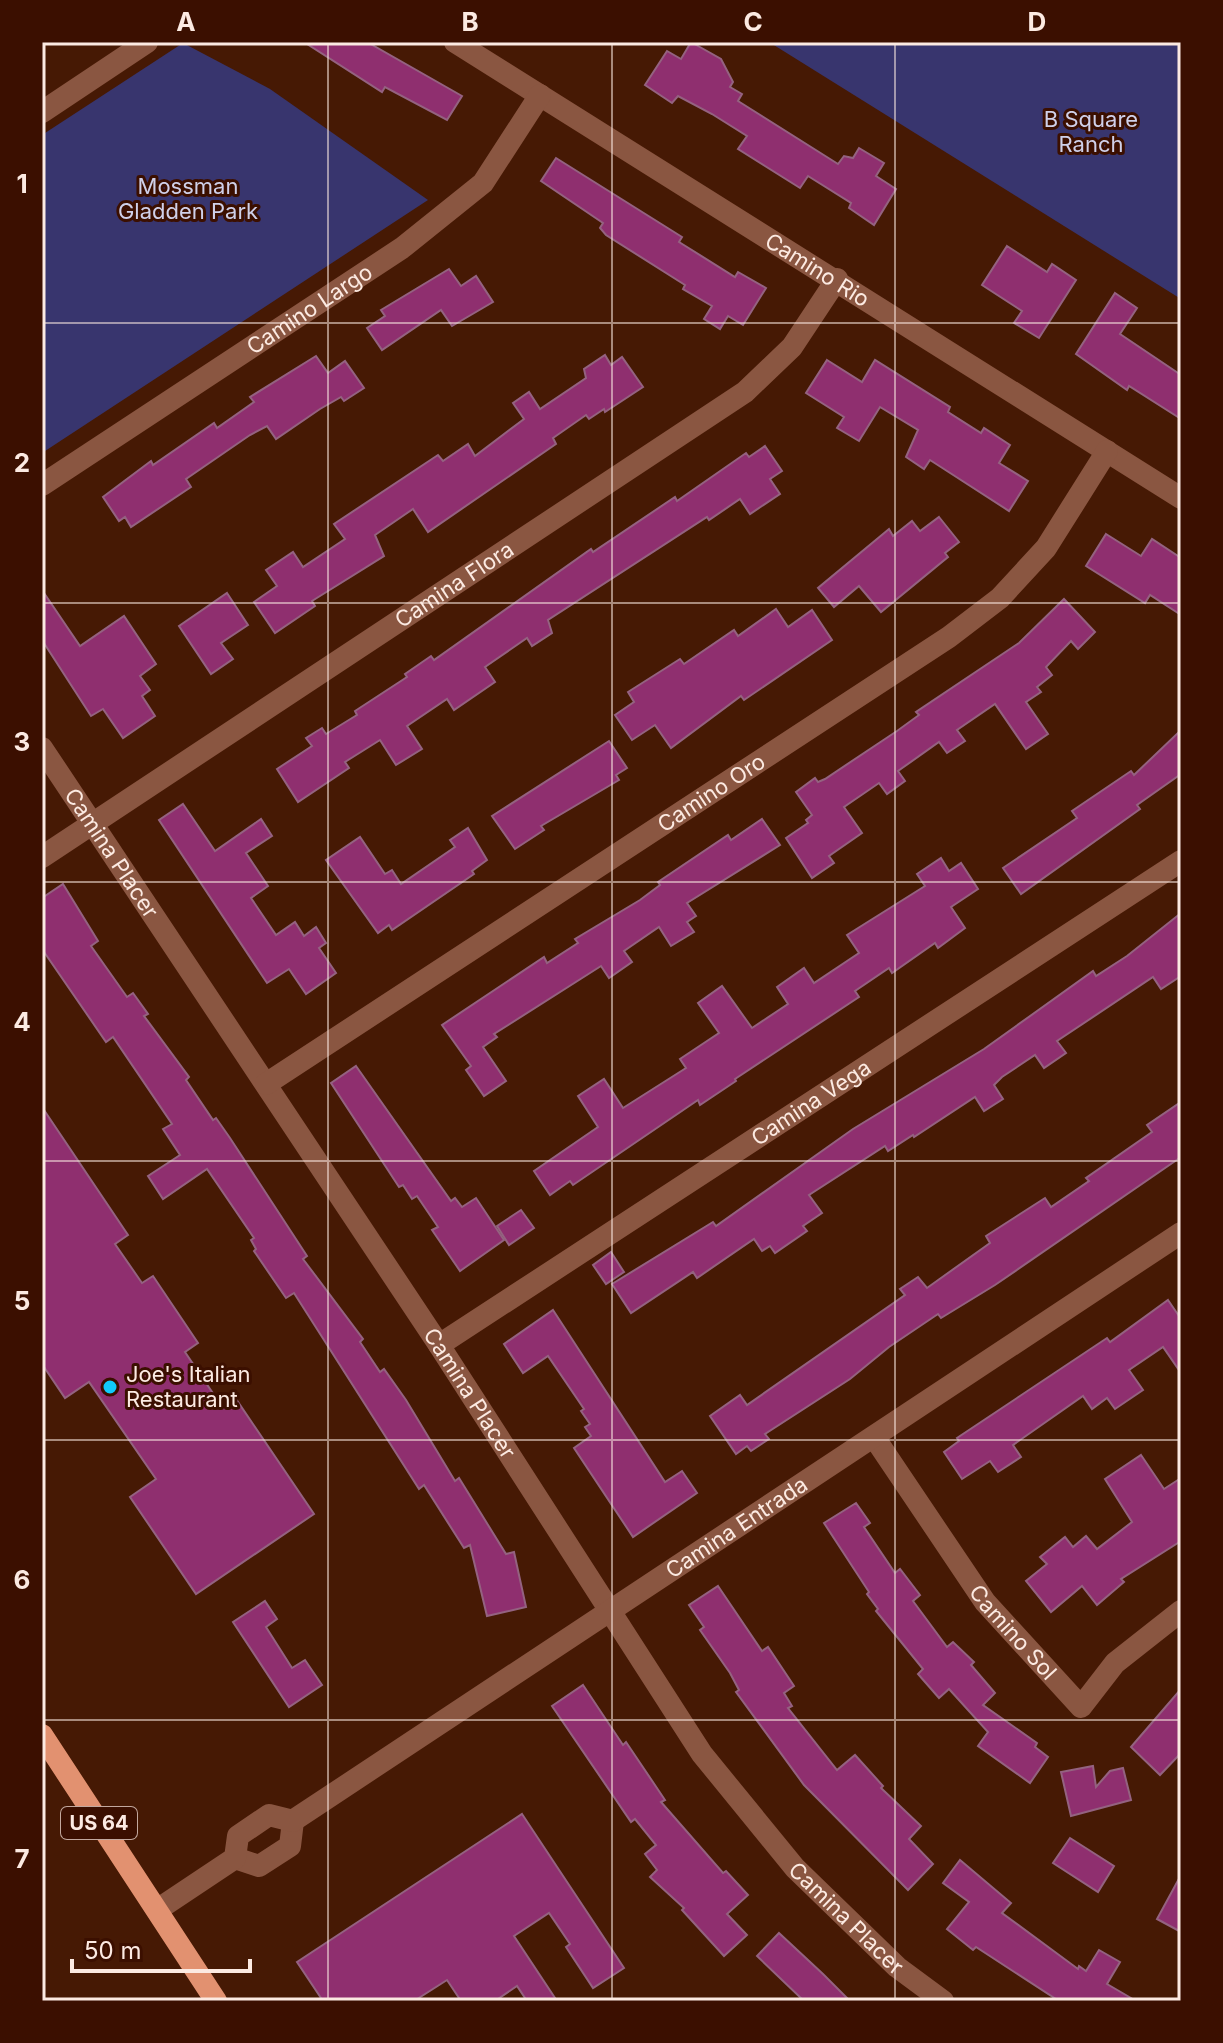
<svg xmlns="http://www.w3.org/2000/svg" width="1223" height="2043" viewBox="0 0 1223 2043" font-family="Inter,sans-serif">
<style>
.green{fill:#38356e}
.building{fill:#8f2f6f;stroke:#946280;stroke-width:2}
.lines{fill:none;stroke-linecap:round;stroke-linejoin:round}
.minor{stroke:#8a5641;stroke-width:22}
.trunk{stroke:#e29170;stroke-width:22}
.grid{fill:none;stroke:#fceae2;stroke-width:2;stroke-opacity:0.55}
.poi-dot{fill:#11cafb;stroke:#3b0f00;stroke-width:3}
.labels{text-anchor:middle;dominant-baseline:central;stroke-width:6;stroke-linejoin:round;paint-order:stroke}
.shield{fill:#3b0f00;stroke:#c2a89e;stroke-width:2}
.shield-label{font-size:20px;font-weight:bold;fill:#fceae2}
.park-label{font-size:22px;fill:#cfd0e9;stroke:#3b0f00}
.street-label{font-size:22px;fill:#fceae2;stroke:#3b0f00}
.poi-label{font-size:22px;fill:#fceae2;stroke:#3b0f00;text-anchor:start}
.neatline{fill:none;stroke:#fceae2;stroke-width:3}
.grid-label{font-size:26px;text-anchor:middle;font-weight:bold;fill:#fceae2}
</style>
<rect width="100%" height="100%" fill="#461904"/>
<!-- green -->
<g class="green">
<polygon points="769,42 1181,42 1181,299"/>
<polygon points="183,43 270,89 428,200 42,453 42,135"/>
</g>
<!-- building -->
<g class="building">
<polygon points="304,42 367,42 462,96 447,120 385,87 382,92"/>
<polygon points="691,42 721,59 733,82 730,87 742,94 738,101 838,164 844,156 853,158 859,148 884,163 876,176 896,189 874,225 849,208 851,203 808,176 800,188 738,149 747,136 712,114 678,96 672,103 645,85 667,51 681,59"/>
<polygon points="556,158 682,237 679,242 735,277 738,272 766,288 743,325 728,316 720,329 704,319 712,306 683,289 685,285 606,235 600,228 603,223 541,181"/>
<polygon points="1007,246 1047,272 1052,264 1076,280 1039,338 1014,323 1022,311 982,285"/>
<polygon points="449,269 461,286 476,276 493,302 452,326 441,310 382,350 367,328 385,316 381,310"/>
<polygon points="1115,293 1137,308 1120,334 1181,375 1181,419 1129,386 1127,390 1076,354"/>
<polygon points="605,355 611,365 622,357 643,387 605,412 604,409 589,419 586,415 553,438 556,444 428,532 413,509 375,535 384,556 312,601 315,606 275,633 254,602 277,586 266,570 293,552 303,567 345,539 334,524 438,455 443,461 468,444 475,456 524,419 513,403 529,392 540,409 586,378 584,369"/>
<polygon points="316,356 328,373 345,361 364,388 344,401 341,397 320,409 276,439 267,426 250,435 186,479 191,487 131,527 125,517 119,521 103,497 151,461 153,465 214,423 217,428 254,402 250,397"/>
<polygon points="827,360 862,382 875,360 950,407 948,412 981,433 984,428 1010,445 999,463 1028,481 1009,511 930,460 924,469 906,457 918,430 880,407 859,441 837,428 844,417 806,393"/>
<polygon points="765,446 782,471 770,479 780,494 750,514 740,499 709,520 707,517 548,620 552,633 532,646 527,638 485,667 495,682 454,710 447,699 407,726 422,749 396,765 380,740 345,762 349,768 298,802 277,769 312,746 306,738 322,728 326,734 357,715 355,711 407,677 405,674 431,656 434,660 591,549 593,552 675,497 677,501 746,453 749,457"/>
<polygon points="939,517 959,542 945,553 948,557 881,612 859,586 834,607 818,588 889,529 893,536 912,521 920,531"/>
<polygon points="1106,534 1141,556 1152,539 1181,558 1181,615 1150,595 1145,603 1086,566"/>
<polygon points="42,590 80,646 124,616 156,664 140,676 150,690 142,696 155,716 123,738 103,709 91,716 42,640"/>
<polygon points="227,593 248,625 221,643 233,659 211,674 179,626"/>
<polygon points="1064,599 1095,632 1078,649 1071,641 1046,667 1052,675 1037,687 1041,692 1026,702 1048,734 1026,749 995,704 957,730 965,741 947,753 939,742 898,771 905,781 887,794 879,783 844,807 862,833 829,856 834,863 812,878 786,838 808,823 806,820 812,815 796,792 815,778 818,782 825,779 897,731 919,715 916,712 1019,643"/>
<polygon points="776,609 788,627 812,610 832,640 744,700 741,696 671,748 655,725 632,740 615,715 634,702 628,692 680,659 684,664 734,630 738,636"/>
<polygon points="1181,730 1181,774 1137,805 1140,809 1021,894 1003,868 1077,818 1072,811 1131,771 1134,775"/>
<polygon points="609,741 627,768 616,775 619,780 541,826 544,830 515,849 492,816"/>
<polygon points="183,804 215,851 261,819 272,836 246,853 268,886 251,898 276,935 295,922 304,936 316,927 326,943 319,948 336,973 306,994 289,969 267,983 159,820"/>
<polygon points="762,819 780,845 687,903 696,916 687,922 694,932 671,946 659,927 624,951 632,962 609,978 601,966 494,1034 497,1037 483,1047 506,1081 484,1096 466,1070 471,1066 442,1025 544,957 547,963 578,943 575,939 640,900 660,885 658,882 728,835 731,840"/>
<polygon points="468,828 487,860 472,871 474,874 392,930 389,925 378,933 326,860 360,837 385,874 392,870 401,884 455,847 450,840"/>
<polygon points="941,858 949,871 961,863 978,889 951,907 965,928 938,948 935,943 892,973 889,968 855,991 859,997 735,1079 736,1081 700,1105 698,1100 573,1185 570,1181 550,1195 534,1171 598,1127 578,1096 604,1079 623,1108 686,1068 680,1059 719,1033 698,1003 722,986 752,1028 788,1004 777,987 804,968 814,983 859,953 847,935 925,886 917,874"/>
<polygon points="63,884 98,941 91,946 127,997 133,993 148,1014 144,1016 189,1077 186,1080 213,1120 216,1118 230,1138 307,1256 303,1259 363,1339 360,1342 380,1372 384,1369 406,1400 455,1481 459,1478 506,1554 514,1552 526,1607 487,1616 470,1545 464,1548 424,1485 419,1489 294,1293 286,1298 254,1251 256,1249 251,1240 254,1238 207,1169 163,1199 148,1176 180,1155 163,1129 172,1124 113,1037 106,1042 42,949 42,898"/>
<polygon points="1181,913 1181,976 1161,989 1153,977 1057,1041 1066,1053 1044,1068 1035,1055 1002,1077 994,1085 1003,1099 984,1111 975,1097 914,1137 913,1135 888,1151 885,1146 809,1195 822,1213 803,1226 807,1231 775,1253 770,1246 762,1251 754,1239 697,1278 693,1272 631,1313 612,1284 713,1222 716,1226 853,1129 984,1049 1093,971 1096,976 1127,956"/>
<polygon points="356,1066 451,1201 455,1198 462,1207 476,1198 504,1240 460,1271 432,1230 438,1227 417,1196 412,1199 403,1185 399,1187 331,1083"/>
<polygon points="1181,1102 1181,1157 995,1285 941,1318 938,1314 889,1347 850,1379 765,1434 769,1439 751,1451 747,1446 736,1454 710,1416 740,1395 747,1405 905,1295 900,1289 918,1277 927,1288 990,1243 986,1236 1045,1198 1051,1207 1089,1181 1086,1178 1152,1132 1147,1125"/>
<polygon points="42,1107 128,1235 115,1244 142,1283 153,1276 198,1343 185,1352 223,1408 236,1399 314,1514 196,1594 130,1497 156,1479 89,1382 65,1398 42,1364"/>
<polygon points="521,1210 534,1228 509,1245 497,1226"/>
<polygon points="611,1252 624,1272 606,1284 593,1265"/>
<polygon points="1168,1300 1181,1319 1181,1373 1163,1347 1129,1370 1143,1390 1115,1409 1107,1398 1092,1409 1083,1396 1013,1445 1021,1457 998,1472 990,1461 962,1479 944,1452 959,1441 957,1438 1107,1338 1110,1342"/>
<polygon points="553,1310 665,1482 682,1471 697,1493 633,1537 574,1448 591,1436 585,1427 590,1424 581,1411 584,1409 548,1356 523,1373 504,1344"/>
<polygon points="1141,1455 1164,1489 1181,1478 1181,1541 1121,1579 1124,1582 1097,1605 1082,1586 1051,1612 1026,1581 1047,1564 1040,1557 1065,1537 1073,1547 1086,1536 1097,1549 1132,1522 1105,1479"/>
<polygon points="856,1503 870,1523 864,1527 895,1573 900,1569 920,1595 913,1601 947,1647 953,1642 974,1662 971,1665 995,1693 983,1705 1037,1743 1035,1747 1048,1757 1030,1783 978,1746 988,1732 949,1689 939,1698 918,1674 923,1669 876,1611 878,1609 867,1594 869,1592 824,1523"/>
<polygon points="718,1586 762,1651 768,1647 794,1686 784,1693 792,1706 788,1708 837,1770 855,1755 883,1786 881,1788 921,1826 909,1839 933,1864 908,1890 804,1785 736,1692 739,1690 730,1673 700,1630 704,1627 689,1605"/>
<polygon points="265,1601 277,1619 266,1627 292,1668 305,1660 322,1685 289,1707 233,1622"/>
<polygon points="583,1685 623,1745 626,1742 665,1800 661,1802 723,1873 726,1871 748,1895 727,1914 747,1935 724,1956 682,1910 684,1908 650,1877 657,1870 645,1854 656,1845 635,1819 631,1822 552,1706"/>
<polygon points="1181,1689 1181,1753 1160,1775 1131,1747"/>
<polygon points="1093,1766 1096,1787 1110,1771 1123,1768 1131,1800 1071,1816 1061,1772"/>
<polygon points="522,1814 624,1968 593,1988 566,1947 570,1944 549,1913 514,1936 557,2001 527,2001 517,1986 495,2001 461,2001 447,1980 414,2001 323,2001 297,1962"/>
<polygon points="1070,1838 1114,1866 1098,1892 1053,1863"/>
<polygon points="960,1860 1011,1903 1002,1913 1078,1969 1079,1966 1086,1971 1099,1950 1120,1962 1107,1984 1136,2001 1059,2001 976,1947 973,1950 947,1929 969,1902 943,1883"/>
<polygon points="1181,1875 1181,1932 1157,1919"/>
<polygon points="779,1933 823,1974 850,2001 804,2001 757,1956"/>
</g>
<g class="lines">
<!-- minor -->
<g class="minor">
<path id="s1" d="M455,42L1181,498"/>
<polyline points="42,112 147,42"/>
<path id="s2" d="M42,485L402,248L483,183L540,95"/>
<path id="s3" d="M42,748L439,1345L702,1754L795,1868L897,1967L943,2001"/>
<path id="s4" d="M42,857L745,392L792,347L837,279"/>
<path id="s5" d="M266,1084L949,637L1000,598L1046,548L1107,451"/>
<path id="s6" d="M439,1345L1181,861"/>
<path id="s7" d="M874,1437L985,1602L1081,1707L1115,1663L1181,1611"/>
<polyline points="235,1858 259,1866 290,1846 293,1821"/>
<path id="s8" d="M157,1910L235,1858L238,1836L269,1815L293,1821L297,1818L1181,1233"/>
</g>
<!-- trunk -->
<polyline class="trunk" points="42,1735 216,2001"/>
</g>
<!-- grid -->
<path class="grid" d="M328,42V2001M612,42V2001M895,42V2001M42,323H1181M42,603H1181M42,882H1181M42,1161H1181M42,1440H1181M42,1720H1181"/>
<!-- markers -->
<circle class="poi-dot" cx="110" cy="1387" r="8"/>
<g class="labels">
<!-- shield labels -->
<rect class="shield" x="61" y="1807" width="76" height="32" rx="6"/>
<g class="shield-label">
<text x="99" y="1823">US 64</text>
</g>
<!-- park labels -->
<g class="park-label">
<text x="1091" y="119">B Square<tspan x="1091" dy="25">Ranch</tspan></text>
<text x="188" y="186">Mossman<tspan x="188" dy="25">Gladden Park</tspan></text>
</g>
<!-- street labels -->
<g class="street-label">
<text stroke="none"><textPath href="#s1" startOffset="428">Camino Rio</textPath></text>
<text stroke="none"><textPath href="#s2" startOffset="320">Camino Largo</textPath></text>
<text stroke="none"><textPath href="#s4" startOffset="494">Camina Flora</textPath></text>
<text stroke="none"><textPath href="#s5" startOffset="532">Camino Oro</textPath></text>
<text stroke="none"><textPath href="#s3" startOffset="126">Camina Placer</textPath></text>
<text stroke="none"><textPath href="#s6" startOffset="444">Camina Vega</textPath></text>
<text stroke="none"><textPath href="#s3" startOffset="774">Camina Placer</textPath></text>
<text stroke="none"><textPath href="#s8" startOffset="710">Camina Entrada</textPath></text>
<text stroke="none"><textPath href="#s7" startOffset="240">Camino Sol</textPath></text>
<text stroke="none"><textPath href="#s3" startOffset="1422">Camina Placer</textPath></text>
</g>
<!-- poi labels -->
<g class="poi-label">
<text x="126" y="1374">Joe's Italian<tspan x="126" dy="25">Restaurant</tspan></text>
</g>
</g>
<!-- border -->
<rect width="1223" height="2043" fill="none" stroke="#3b0f00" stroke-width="88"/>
<!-- scale -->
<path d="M72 1959v12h178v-12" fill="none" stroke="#fceae2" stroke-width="4"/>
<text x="84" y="1959" font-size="24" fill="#fceae2" stroke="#3b0f00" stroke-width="6" paint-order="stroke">50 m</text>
<rect x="44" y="44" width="1135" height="1955" class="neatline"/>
<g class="grid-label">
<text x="186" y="31">A</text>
<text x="470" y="31">B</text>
<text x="753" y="31">C</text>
<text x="1037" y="31">D</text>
<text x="22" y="193">1</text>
<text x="22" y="472">2</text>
<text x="22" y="751">3</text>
<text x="22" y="1031">4</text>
<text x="22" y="1310">5</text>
<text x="22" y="1589">6</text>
<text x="22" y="1868">7</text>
</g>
</svg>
